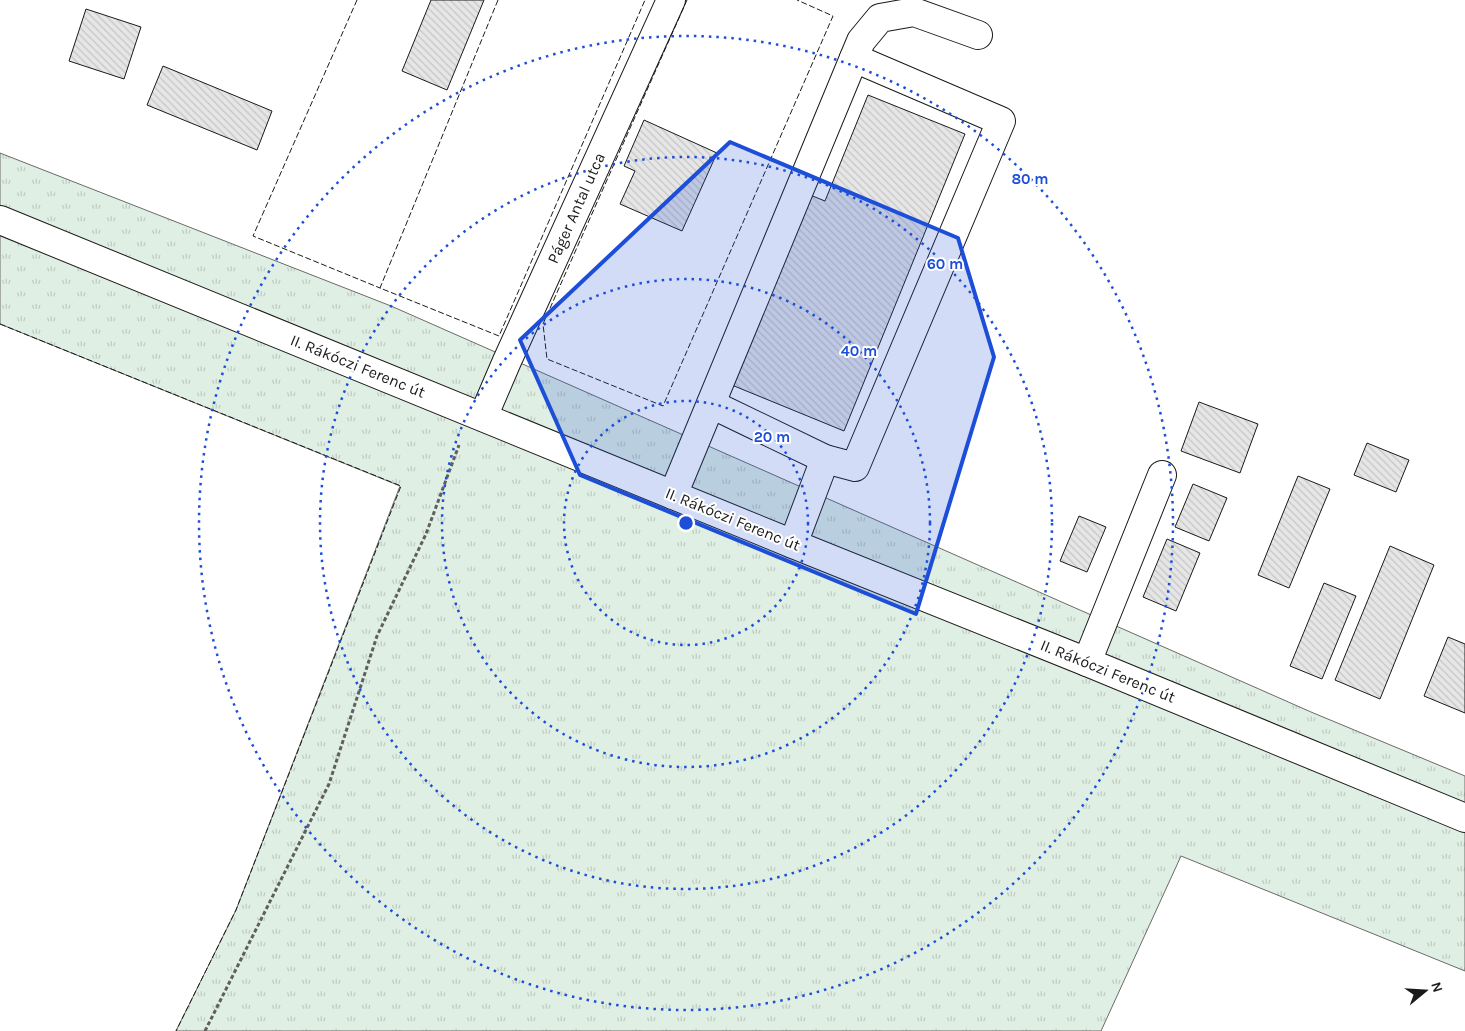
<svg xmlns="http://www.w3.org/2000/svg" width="1465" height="1031" viewBox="0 0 1465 1031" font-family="Karla,sans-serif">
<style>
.grass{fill:url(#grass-tufts);stroke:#6a6a6a}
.building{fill:url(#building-back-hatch);stroke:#1a1a1a}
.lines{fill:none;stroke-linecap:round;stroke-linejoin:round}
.minor-casing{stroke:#1a1a1a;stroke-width:30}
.major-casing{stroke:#1a1a1a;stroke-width:30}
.path{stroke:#5f5f5f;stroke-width:3;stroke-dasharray:4 2.5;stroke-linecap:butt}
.minor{stroke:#fff;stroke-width:28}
.major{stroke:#fff;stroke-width:28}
.fence{stroke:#1a1a1a;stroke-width:1;stroke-dasharray:6 2.5;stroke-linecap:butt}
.marked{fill:#1d4ed8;fill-opacity:0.2;stroke:#1d4ed8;stroke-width:4;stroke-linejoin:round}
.ring{fill:none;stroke:#1d4ed8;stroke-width:2.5;stroke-dasharray:2.5 5}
.labels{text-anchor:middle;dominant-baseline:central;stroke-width:4;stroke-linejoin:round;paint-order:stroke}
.street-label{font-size:16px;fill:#1a1a1a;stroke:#fff}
.centre{fill:#1d4ed8;stroke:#fff;stroke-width:2.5}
.ring-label{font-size:15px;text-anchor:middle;font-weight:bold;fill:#1d4ed8;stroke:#fff;stroke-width:4;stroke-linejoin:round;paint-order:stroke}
</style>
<defs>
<pattern id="grass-tufts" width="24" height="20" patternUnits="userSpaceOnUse" patternTransform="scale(1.25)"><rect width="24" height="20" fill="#e0efe3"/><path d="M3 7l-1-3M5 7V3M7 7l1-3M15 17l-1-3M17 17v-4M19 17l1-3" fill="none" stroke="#c0ccc2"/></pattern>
<pattern id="building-back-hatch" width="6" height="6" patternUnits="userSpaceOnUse" patternTransform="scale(1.25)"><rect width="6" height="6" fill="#e6e6e6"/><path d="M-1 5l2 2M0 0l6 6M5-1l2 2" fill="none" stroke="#c5c5c5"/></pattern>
</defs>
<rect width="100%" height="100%" fill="#fff"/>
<!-- grass -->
<polygon class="grass" points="0,153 391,306 1311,712 1465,776 1465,971 1181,856 1101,1031 176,1031 236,910 400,486 0,324"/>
<!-- building -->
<g class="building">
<polygon points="431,0 484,0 447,90 402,71"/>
<polygon points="86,9 141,27 124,79 69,61"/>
<polygon points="163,66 272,111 257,150 147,105"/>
<polygon points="868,95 965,134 844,431 722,381 800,191 825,201"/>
<polygon points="644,120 717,153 682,231 620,204 635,171 624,166"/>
<polygon points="1199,402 1258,424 1240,473 1181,451"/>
<polygon points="1367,443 1409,460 1396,492 1354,475"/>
<polygon points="1298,476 1330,489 1289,588 1258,575"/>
<polygon points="1193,484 1227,498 1209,541 1175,527"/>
<polygon points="1079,516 1106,527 1087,572 1060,561"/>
<polygon points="1167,539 1200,553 1176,611 1143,597"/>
<polygon points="1390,546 1434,565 1380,699 1335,680"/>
<polygon points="1324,583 1356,596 1322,679 1290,666"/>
<polygon points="1448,637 1465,644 1465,713 1424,696"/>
</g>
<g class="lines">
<!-- minor casing -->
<g class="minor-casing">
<g id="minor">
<polyline points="711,404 825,459 855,467 1001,121 854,58"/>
<polyline points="483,417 507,361 671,0"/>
<polyline points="673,495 861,41 880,18 914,12 978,35"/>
<polyline points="793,544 825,459"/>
<polyline points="1087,662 1162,475"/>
</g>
</g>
<!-- major casing -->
<g class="major-casing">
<polyline id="major" points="0,220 793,544 1087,662 1465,818"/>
</g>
<!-- path -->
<polyline class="path" points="205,1031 329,784 377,636 426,534 459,445"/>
<!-- minor -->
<use href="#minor" class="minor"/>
<!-- major -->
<use href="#major" class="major"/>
<!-- fence -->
<g class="fence">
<polyline points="357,0 253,236 380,288"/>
<polyline points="498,0 380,288 499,336 645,0"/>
<polyline points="687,0 543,324 547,359 663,406 833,16 797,0"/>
<polyline points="0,324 401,486 236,910 176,1031"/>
</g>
</g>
<!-- marked area -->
<path class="marked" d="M730,142L958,238L994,357L916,614L580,475L520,340Z"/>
<!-- distance rings -->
<g class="ring">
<circle cx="686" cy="523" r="122"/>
<circle cx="686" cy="523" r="244"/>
<circle cx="686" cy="523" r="366"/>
<circle cx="686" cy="523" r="487"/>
</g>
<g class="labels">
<!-- street labels -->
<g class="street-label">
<text transform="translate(576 208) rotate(-66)">Páger Antal utca</text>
<text transform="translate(358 366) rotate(22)">II. Rákóczi Ferenc út</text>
<text transform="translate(733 519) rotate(22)">II. Rákóczi Ferenc út</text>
<text transform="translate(1108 671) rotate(22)">II. Rákóczi Ferenc út</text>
</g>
</g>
<circle cx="686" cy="523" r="8" class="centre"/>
<g class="ring-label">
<text x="1030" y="184">80 m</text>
<text x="945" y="269">60 m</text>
<text x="859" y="356">40 m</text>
<text x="772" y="442">20 m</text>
</g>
<!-- north arrow -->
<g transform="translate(1425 991) rotate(72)" stroke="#ffffff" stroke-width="4" paint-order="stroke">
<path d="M0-4L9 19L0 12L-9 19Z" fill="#1a1a1a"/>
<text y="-8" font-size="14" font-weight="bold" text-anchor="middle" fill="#1a1a1a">N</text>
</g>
</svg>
